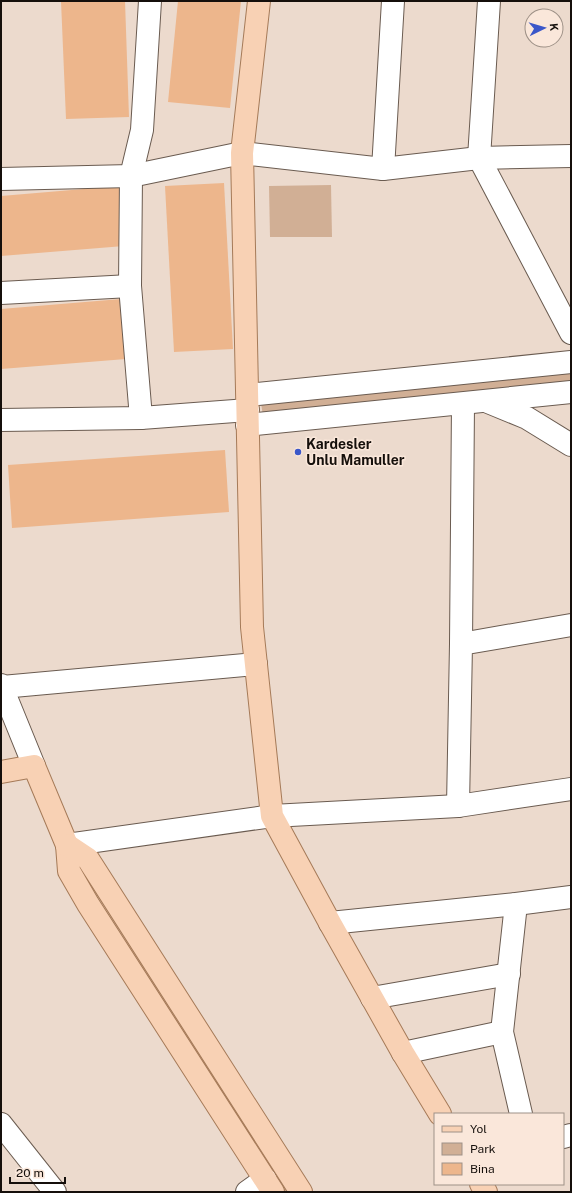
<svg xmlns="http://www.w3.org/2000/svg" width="572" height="1193" viewBox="0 0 572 1193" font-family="'Public Sans',sans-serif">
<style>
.green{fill:#d1af95}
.building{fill:#edb68c}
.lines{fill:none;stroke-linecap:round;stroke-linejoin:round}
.minor-casing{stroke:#6a5b50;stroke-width:24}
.major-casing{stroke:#a57a58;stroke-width:24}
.minor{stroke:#fff;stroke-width:22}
.major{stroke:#f8d1b4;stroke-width:22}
.poi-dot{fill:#3b57c9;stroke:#fae7da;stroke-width:1.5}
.labels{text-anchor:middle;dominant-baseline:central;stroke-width:3;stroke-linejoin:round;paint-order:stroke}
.poi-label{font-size:14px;font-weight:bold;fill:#150f0b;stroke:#fae7da;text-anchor:start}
</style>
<rect width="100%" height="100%" fill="#ecdacd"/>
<!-- green -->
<g class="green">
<polygon points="331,185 332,237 270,237 269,186"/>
<polygon points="571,371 571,381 263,416 261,403"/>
<polygon points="82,861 291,1192 284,1192 77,864"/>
</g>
<!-- building -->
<g class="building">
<polygon points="61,1 125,1 129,117 66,119"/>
<polygon points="178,1 241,1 230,108 168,102"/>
<polygon points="224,183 233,349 174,352 165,186"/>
<polygon points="119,186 124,246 1,256 1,196"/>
<polygon points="121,299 126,359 1,369 1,309"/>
<polygon points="225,450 229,512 12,528 8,465"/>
</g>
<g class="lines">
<!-- minor casing -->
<g class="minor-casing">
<g id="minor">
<polyline points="489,1 479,158 571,333"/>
<polyline points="383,169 393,1"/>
<polyline points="1,179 131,176 242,153 383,169 479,158 571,156"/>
<polyline points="1,293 130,286"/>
<polyline points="248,395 571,362"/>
<polyline points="488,402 527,418 571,445"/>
<polyline points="141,418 130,286 131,176 142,130 150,1"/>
<polyline points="1,420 141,418 248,410"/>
<polyline points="247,425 571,392"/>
<polyline points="461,644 463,404"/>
<polyline points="1,685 34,766"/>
<polyline points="2,687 256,664"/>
<polyline points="458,806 461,644 571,625"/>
<polyline points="67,845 272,816 458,806 571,789"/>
<polyline points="516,904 502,1032 521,1114"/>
<polyline points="330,923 516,904 571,897"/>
<polyline points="372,998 509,974"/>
<polyline points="403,1053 502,1032"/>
<polyline points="1,1124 55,1192"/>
<polyline points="563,1137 571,1135"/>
<polyline points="247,1192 265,1179"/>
</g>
</g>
<!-- major casing -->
<g class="major-casing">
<g id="major">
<polyline points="259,1 242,153 252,627 272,816 330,923 403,1053 440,1114"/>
<polyline points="1,772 34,766 67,845 69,871 88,904 273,1192"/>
<polyline points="67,845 88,859 301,1192"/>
<polyline points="481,1184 486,1192"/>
</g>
</g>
<!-- minor -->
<use href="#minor" class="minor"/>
<!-- major -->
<use href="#major" class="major"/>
</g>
<!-- markers -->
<circle class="poi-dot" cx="298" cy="452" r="4"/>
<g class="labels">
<!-- poi labels -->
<g class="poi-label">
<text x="306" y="444">Kardesler<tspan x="306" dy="16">Unlu Mamuller</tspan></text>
</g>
</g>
<!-- border -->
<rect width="572" height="1193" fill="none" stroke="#150f0b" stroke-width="4"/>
<!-- legend -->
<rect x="434" y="1113" width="130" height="72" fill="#fae7da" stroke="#9e9187"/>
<rect x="442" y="1126" width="20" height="6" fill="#f8d1b4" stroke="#9e9187"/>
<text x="470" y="1133" font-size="12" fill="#150f0b">Yol</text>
<rect x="442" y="1143" width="20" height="12" fill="#d1af95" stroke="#9e9187"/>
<text x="470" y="1153" font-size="12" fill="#150f0b">Park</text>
<rect x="442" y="1163" width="20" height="12" fill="#edb68c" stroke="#9e9187"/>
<text x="470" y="1173" font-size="12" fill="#150f0b">Bina</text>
<!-- north arrow -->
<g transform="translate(544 28) rotate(85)"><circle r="19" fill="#fae7da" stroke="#9e9187"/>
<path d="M0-3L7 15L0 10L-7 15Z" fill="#3b57c9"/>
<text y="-6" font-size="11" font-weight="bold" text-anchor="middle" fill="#150f0b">K</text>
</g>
<!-- scale -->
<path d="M10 1177v6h55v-6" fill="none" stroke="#150f0b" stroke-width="2"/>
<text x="16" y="1177" font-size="12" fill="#150f0b" stroke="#fae7da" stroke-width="3" paint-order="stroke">20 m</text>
</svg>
